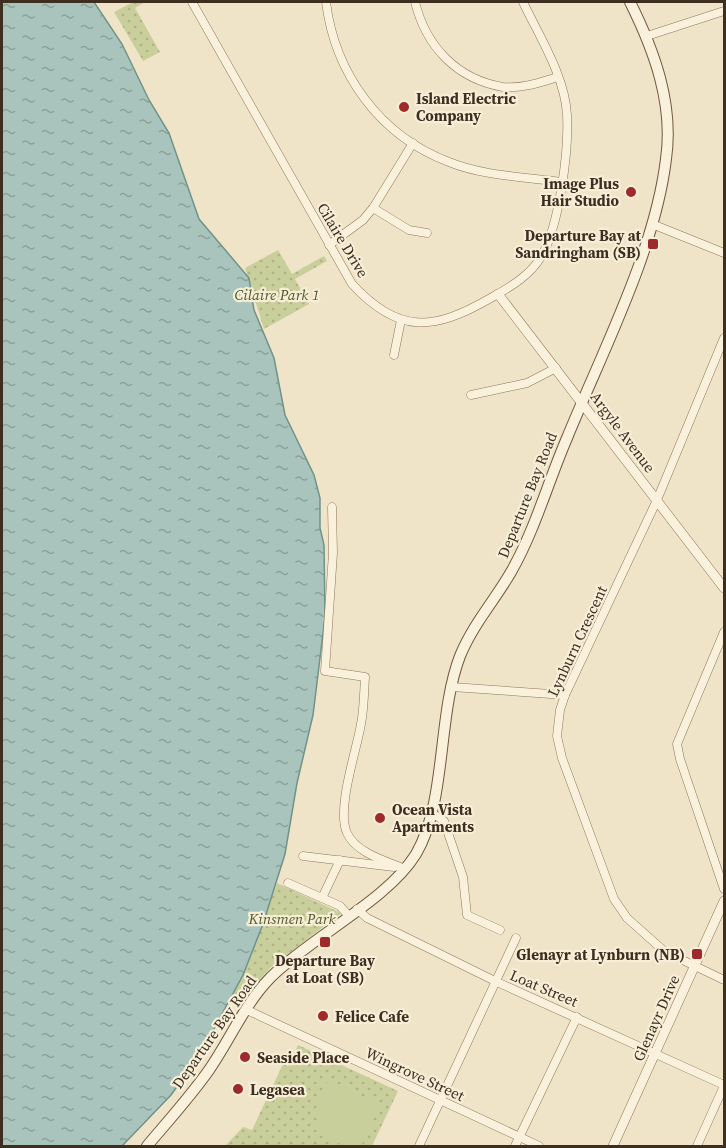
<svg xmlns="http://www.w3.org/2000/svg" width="726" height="1148" viewBox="0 0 726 1148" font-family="'Source Serif 4',serif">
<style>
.green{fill:url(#green-dots)}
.pitch{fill:#c9cf9b}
.water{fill:url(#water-ripples);stroke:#6f938a;stroke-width:1.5}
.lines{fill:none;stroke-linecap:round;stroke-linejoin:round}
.minor-casing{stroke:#8d765c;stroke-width:9}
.tertiary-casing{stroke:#8d765c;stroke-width:10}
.secondary-casing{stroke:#6f573f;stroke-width:12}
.minor{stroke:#faf1dc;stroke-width:8}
.tertiary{stroke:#faf1dc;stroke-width:9}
.secondary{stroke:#faf1dc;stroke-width:10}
.poi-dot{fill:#9e2a2b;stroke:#f7eed8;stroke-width:2}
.labels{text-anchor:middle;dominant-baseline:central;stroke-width:4.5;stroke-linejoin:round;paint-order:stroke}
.poi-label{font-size:15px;font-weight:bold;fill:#3d2e20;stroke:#f7eed8;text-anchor:start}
.street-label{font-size:15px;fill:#3d2e20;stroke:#f7eed8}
.park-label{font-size:15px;font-style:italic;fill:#4d5a26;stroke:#f7eed8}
</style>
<defs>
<pattern id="green-dots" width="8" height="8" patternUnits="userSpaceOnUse" patternTransform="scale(1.5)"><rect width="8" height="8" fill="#c9cf9b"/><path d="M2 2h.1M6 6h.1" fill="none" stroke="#aeb285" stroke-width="1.8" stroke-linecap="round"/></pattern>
<pattern id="water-ripples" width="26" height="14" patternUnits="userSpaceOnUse" patternTransform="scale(1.5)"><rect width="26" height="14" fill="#a9c4bc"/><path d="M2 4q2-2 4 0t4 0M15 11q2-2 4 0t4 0" fill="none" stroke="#8ba098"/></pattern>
</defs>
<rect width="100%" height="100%" fill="#f0e4c8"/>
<!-- green -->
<g class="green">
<polygon points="133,2 145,2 135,8 160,52 143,61 114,12"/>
<polygon points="278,250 292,274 324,256 327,261 295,279 309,304 264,329 245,268"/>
<polygon points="277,883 341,913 270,968 244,999 233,994 250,958"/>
<polygon points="298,1045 398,1091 372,1146 225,1146 243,1127 252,1130 283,1064 288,1066"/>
</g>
<!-- pitch -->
<path class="pitch" d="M328,1080L375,1102L378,1110L361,1146C315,1147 309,1116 328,1080Z"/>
<!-- water -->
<polygon class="water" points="2,2 94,2 122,44 149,100 169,133 199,219 249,278 254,310 274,358 285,415 314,475 320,498 320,528 324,545 325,617 313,715 297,783 285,854 263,924 243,975 201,1053 171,1095 122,1146 2,1146"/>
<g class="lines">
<!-- minor casing -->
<g class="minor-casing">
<g id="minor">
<path d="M192,2L352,284C398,334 433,331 489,299C508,288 529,277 541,257C559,227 569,151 567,115C565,76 539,36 523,2"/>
<path d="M326,2C335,74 380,136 449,162C483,176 526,177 562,182"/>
<path d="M415,2C426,46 456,79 503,87C522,89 541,82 558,77"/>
<polyline points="647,36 724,11"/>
<polyline points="373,208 409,230 427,233"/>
<polyline points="652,224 724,253"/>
<polyline points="329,245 363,220 373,208 413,143"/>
<polyline points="724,338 657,500 565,695 560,710 557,736 562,758 614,899 627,918 664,951 724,980"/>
<polyline points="394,355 401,320"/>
<polyline points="471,395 527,383 556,368"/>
<path d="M332,507L333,553L325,671L365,677C364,692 364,709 361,724C357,749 336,809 347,833C356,853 386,861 405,869"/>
<polyline points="724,632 677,744 680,759 724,889"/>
<polyline points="452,687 565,695"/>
<polyline points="432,813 444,821 463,877 467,915 500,930"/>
<polyline points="303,856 394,867"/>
<polyline points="288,883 340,906 349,916"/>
<polyline points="322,898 340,860"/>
<polyline points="357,909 367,918 497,982 724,1085"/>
<polyline points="247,1010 539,1146"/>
<polyline points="419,1146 516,938"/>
<polyline points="515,1146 577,1017"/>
<polyline points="697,1146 724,1086"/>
</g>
</g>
<!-- tertiary casing -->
<g class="tertiary-casing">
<g id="tertiary">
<polyline points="498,294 724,588"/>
<polyline points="613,1146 724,901"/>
</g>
</g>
<!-- secondary casing -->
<g class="secondary-casing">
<path id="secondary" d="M147,1146C168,1121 190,1097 209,1070C230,1040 245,1003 271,977C311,937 388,900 416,854C447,801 437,716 460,656C473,624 495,600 511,572C535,530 548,482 567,438C602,352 655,251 666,159C674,104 654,50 630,2"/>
</g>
<!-- minor -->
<use href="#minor" class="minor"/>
<!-- tertiary -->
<use href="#tertiary" class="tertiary"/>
<!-- secondary -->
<use href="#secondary" class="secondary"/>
</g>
<!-- markers -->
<g class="poi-dot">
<circle cx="404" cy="107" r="6"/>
<circle cx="631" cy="192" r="6"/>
<rect x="647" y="238" width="12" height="12" rx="3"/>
<circle cx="380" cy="818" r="6"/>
<rect x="319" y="936" width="12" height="12" rx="3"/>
<rect x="691" y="948" width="12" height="12" rx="3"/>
<circle cx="323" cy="1016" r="6"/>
<circle cx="245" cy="1057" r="6"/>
<circle cx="238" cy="1089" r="6"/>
</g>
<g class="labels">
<!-- poi labels -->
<g class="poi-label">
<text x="416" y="98">Island Electric<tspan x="416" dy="17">Company</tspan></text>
<text x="619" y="183" text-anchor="end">Image Plus<tspan x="619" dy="17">Hair Studio</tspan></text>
<text x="641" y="235" text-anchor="end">Departure Bay at<tspan x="641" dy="17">Sandringham (SB)</tspan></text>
<text x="392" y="809">Ocean Vista<tspan x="392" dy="17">Apartments</tspan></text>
<text x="685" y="954" text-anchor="end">Glenayr at Lynburn (NB)</text>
<text x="325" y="960" text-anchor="middle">Departure Bay<tspan x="325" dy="17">at Loat (SB)</tspan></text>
<text x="335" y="1016">Felice Cafe</text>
<text x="257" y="1057">Seaside Place</text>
<text x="250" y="1089">Legasea</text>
</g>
<!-- street labels -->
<g class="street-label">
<text transform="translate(343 240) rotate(59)">Cilaire Drive</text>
<text transform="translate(623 432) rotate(53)">Argyle Avenue</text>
<text transform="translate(527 495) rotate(-68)">Departure Bay Road</text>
<text transform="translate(577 641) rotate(-65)">Lynburn Crescent</text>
<text transform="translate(544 988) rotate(23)">Loat Street</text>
<text transform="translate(656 1018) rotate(-66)">Glenayr Drive</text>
<text transform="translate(214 1032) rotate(-55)">Departure Bay Road</text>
<text transform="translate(415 1074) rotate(25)">Wingrove Street</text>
</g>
<!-- park labels -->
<g class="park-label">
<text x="277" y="294">Cilaire Park 1</text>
<text x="292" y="918">Kinsmen Park</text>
</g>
</g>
<!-- border -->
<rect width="726" height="1148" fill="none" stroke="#3d2e20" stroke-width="6"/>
</svg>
